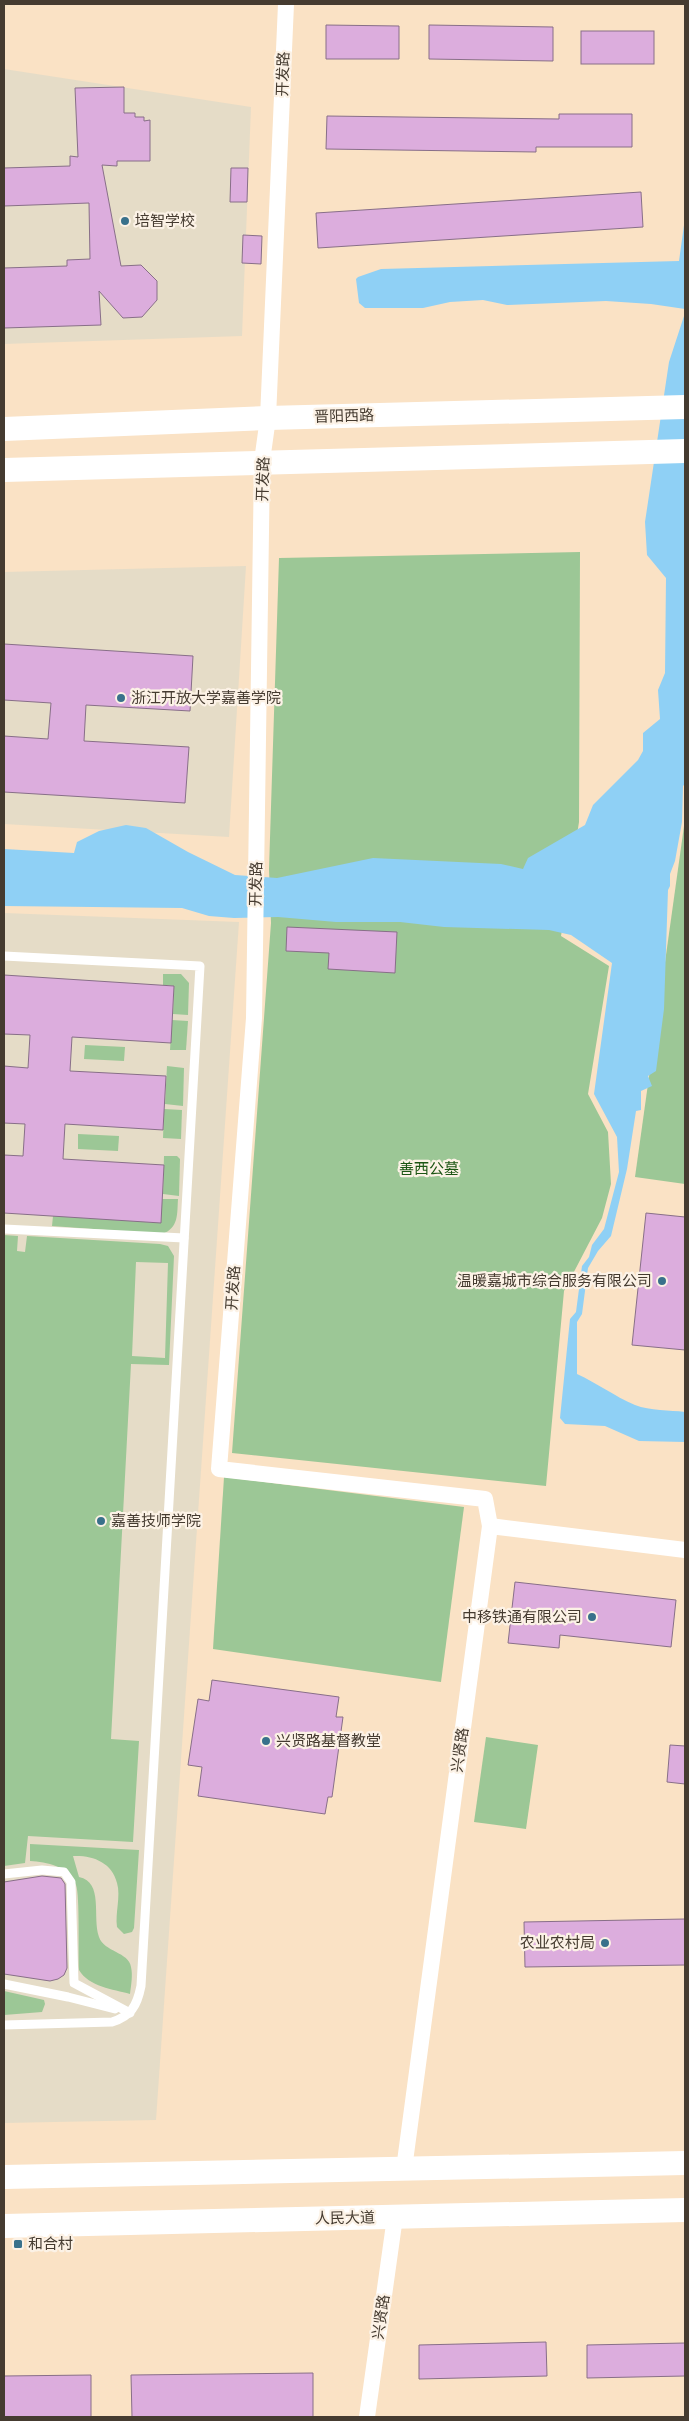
<svg xmlns="http://www.w3.org/2000/svg" width="689" height="2421" viewBox="0 0 689 2421" font-family="'DejaVu Sans','Noto Sans SC',sans-serif">
<style>
.education{fill:#e5dcc7}
.green{fill:#9cc796;fill-rule:evenodd}
.water{fill:#8fd0f5}
.building{fill:#dcaddd;stroke:#886f88}
.lines{fill:none;stroke-linecap:round;stroke-linejoin:round}
.lane{stroke:#fff;stroke-width:9}
.street{stroke:#fff;stroke-width:16}
.secondary{stroke:#fff;stroke-width:24}
.poi-dot{fill:#39718b;stroke:#fcf2e6;stroke-width:2}
.labels{text-anchor:middle;dominant-baseline:central;stroke-width:4.5;stroke-linejoin:round;paint-order:stroke}
.street-label{font-size:15px;fill:#453b30;stroke:#fcf2e6}
.poi-label{font-size:15px;fill:#453b30;stroke:#fcf2e6;text-anchor:start}
.park-label{font-size:15px;fill:#1c5614;stroke:#fcf2e6}
</style>
<rect width="100%" height="100%" fill="#fae2c5"/>
<!-- education -->
<g class="education">
<polygon points="4,69 251,107 242,336 4,344"/>
<polygon points="246,566 229,837 4,824 4,572"/>
<polygon points="4,913 239,922 156,2120 4,2123"/>
</g>
<!-- green -->
<g class="green">
<polygon points="580,552 579,822 561,936 609,966 588,1094 608,1132 611,1184 602,1218 564,1291 546,1486 232,1453 271,923 269,869 279,558"/>
<polygon points="685,819 685,1184 635,1177"/>
<polygon points="163,974 181,974 189,983 188,1015 173,1014 174,986 163,985"/>
<polygon points="172,1020 188,1021 186,1050 170,1050"/>
<polygon points="85,1045 125,1047 124,1061 84,1059"/>
<polygon points="167,1066 184,1068 183,1106 165,1104"/>
<polygon points="164,1109 182,1110 181,1139 163,1138"/>
<polygon points="78,1134 119,1136 118,1151 78,1149"/>
<polygon points="164,1156 177,1156 180,1159 179,1196 163,1194"/>
<path d="M162,1199H178C177,1214 179,1228 162,1234L52,1226L53,1216Z"/>
<path d="M4,1235L18,1236L17,1251L25,1252L27,1236L160,1244L168,1246L174,1256L169,1365L131,1364L111,1739L139,1741L133,1842L28,1836L25,1863L4,1866ZM136,1262L168,1263L165,1358L132,1356Z"/>
<polygon points="224,1477 464,1507 441,1682 213,1649"/>
<polygon points="486,1737 538,1745 526,1829 474,1822"/>
<path d="M30,1844L139,1850L134,1928L132,1932L124,1934L117,1927C115,1913 121,1896 117,1883C112,1862 92,1855 73,1856L79,1877C104,1882 92,1917 99,1937C104,1952 129,1952 131,1967C133,1975 131,1986 130,1994C113,1989 89,1987 79,1970C78,1955 80,1895 76,1885C68,1866 47,1862 30,1861Z"/>
<polygon points="4,1991 44,2000 45,2004 42,2012 4,2015"/>
</g>
<!-- water -->
<g class="water">
<polygon points="685,218 685,309 651,304 606,301 507,305 483,300 450,302 423,308 365,308 359,303 356,279 358,277 381,269 679,261"/>
<path d="M685,313V784L683,786L682,822L675,861L670,874V886L668,890L664,1009L656,1071L648,1076L652,1086L641,1091V1110L636,1111L627,1169L611,1236L598,1251L588,1268L582,1314L577,1322V1374C597,1383 614,1396 635,1405C650,1411 670,1410 685,1412V1442L639,1441L605,1426L565,1424L560,1418L570,1319L576,1312L582,1266L589,1257L592,1245L604,1229L619,1172L617,1137L594,1094L612,963L571,935L549,930L444,927L400,922H336L278,917L234,918L209,916L182,908L4,906V849L74,853L77,842L99,831L126,825L146,828L188,852L235,875L277,878L373,858L501,864L523,869L528,858L585,825L593,805L638,760L643,751V733L660,719L658,690L665,673L666,578L647,555L645,522L669,362Z"/>
</g>
<!-- building -->
<g class="building">
<polygon points="326,25 399,26 399,59 326,59"/>
<polygon points="429,25 553,27 553,61 429,59"/>
<rect x="581" y="31" width="73" height="33"/>
<polygon points="124,87 124,113 135,113 135,117 144,117 144,121 150,120 150,161 117,161 117,166 102,165 121,266 141,265 157,281 157,300 142,317 123,318 99,291 101,325 4,328 4,268 67,266 67,260 90,259 89,203 4,206 4,168 70,166 70,156 78,157 75,88"/>
<polygon points="559,114 632,114 632,147 536,147 536,152 326,149 327,116 559,119"/>
<polygon points="231,168 248,168 247,202 230,202"/>
<polygon points="641,192 643,227 318,248 316,213"/>
<polygon points="243,235 262,236 261,264 242,263"/>
<polygon points="4,644 193,656 190,711 86,705 84,741 189,747 185,803 4,792 4,736 48,739 51,703 4,700"/>
<polygon points="287,927 397,932 395,973 328,969 329,953 286,951"/>
<polygon points="4,975 174,986 171,1043 72,1037 70,1071 166,1076 163,1130 65,1124 63,1159 164,1165 161,1223 4,1213 4,1155 23,1156 25,1124 4,1123 4,1066 28,1068 30,1035 4,1034"/>
<polygon points="646,1213 685,1217 685,1350 632,1345"/>
<polygon points="515,1582 676,1600 671,1647 560,1635 559,1648 508,1643"/>
<polygon points="212,1680 339,1697 336,1717 343,1717 332,1797 328,1797 325,1814 198,1796 202,1767 188,1765 198,1699 209,1701"/>
<polygon points="670,1745 685,1746 685,1784 667,1782"/>
<polygon points="42,1876 61,1878 65,1884 67,1968 64,1975 58,1979 50,1981 4,1974 4,1882"/>
<polygon points="685,1919 685,1965 525,1967 524,1922"/>
<polygon points="546,2342 547,2376 419,2379 419,2345"/>
<polygon points="685,2343 685,2376 587,2378 587,2345"/>
<polygon points="313,2373 313,2417 132,2417 131,2375"/>
<polygon points="91,2375 91,2417 4,2417 4,2376"/>
</g>
<g class="lines">
<!-- lane -->
<g class="lane">
<path d="M4,956L200,966L141,1986C137,2006 131,2016 112,2022L4,2025"/>
<polyline points="4,1229 184,1238"/>
<polyline points="4,1874 42,1870 64,1872 71,1882 74,1983 130,2013"/>
<polyline points="4,1984 68,1997 115,2009"/>
</g>
<!-- street -->
<g class="street">
<polyline points="286,4 268,418 262,461 254,1018 219,1469 485,1499 490,1526"/>
<polyline points="404,2169 490,1526 685,1550"/>
<polyline points="367,2417 395,2217"/>
</g>
<!-- secondary -->
<g class="secondary">
<polyline points="4,429 268,418 685,407"/>
<polyline points="4,470 685,451"/>
<polyline points="4,2177 685,2163"/>
<polyline points="4,2226 685,2210"/>
</g>
</g>
<!-- markers -->
<g class="poi-dot">
<circle cx="125" cy="221" r="5"/>
<circle cx="121" cy="698" r="5"/>
<circle cx="662" cy="1281" r="5"/>
<circle cx="101" cy="1521" r="5"/>
<circle cx="592" cy="1617" r="5"/>
<circle cx="266" cy="1741" r="5"/>
<circle cx="605" cy="1943" r="5"/>
<rect x="13" y="2239" width="10" height="10" rx="2.5"/>
</g>
<g class="labels">
<!-- street labels -->
<g class="street-label">
<text transform="translate(283 74) rotate(-88)">开发路</text>
<text transform="translate(344 416) rotate(-2)">晋阳西路</text>
<text transform="translate(263 479) rotate(-88)">开发路</text>
<text transform="translate(256 884) rotate(-89)">开发路</text>
<text transform="translate(233 1288) rotate(-86)">开发路</text>
<text transform="translate(460 1750) rotate(-82)">兴贤路</text>
<text transform="translate(345 2218) rotate(-1)">人民大道</text>
<text transform="translate(381 2317) rotate(-82)">兴贤路</text>
</g>
<!-- poi labels -->
<g class="poi-label">
<text x="135" y="221">培智学校</text>
<text x="131" y="698">浙江开放大学嘉善学院</text>
<text x="652" y="1281" text-anchor="end">温暖嘉城市综合服务有限公司</text>
<text x="111" y="1521">嘉善技师学院</text>
<text x="582" y="1617" text-anchor="end">中移铁通有限公司</text>
<text x="276" y="1741">兴贤路基督教堂</text>
<text x="595" y="1943" text-anchor="end">农业农村局</text>
<text x="28" y="2244">和合村</text>
</g>
<!-- park labels -->
<g class="park-label">
<text x="429" y="1169">善西公墓</text>
</g>
</g>
<!-- border -->
<rect width="689" height="2421" fill="none" stroke="#453b30" stroke-width="10"/>
</svg>
